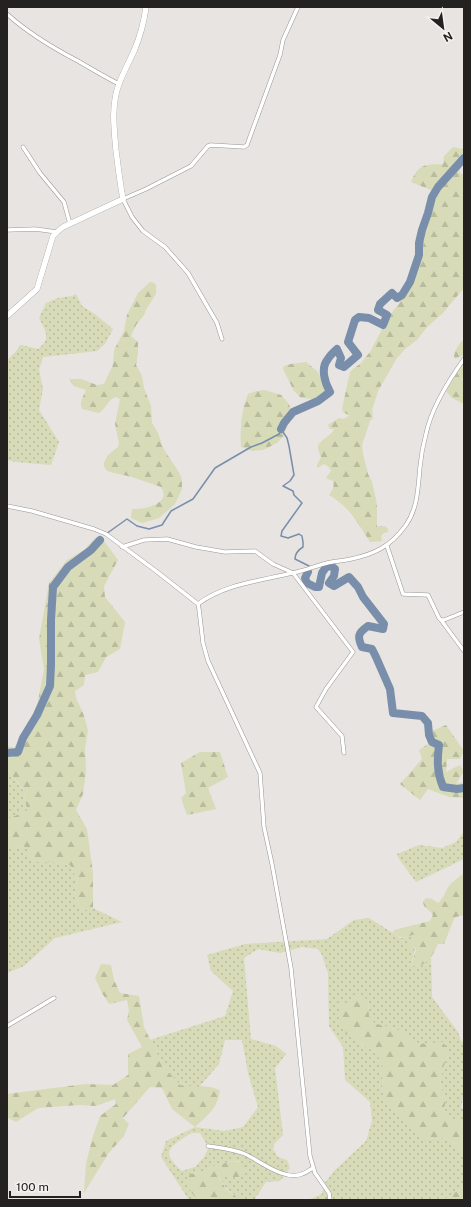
<svg xmlns="http://www.w3.org/2000/svg" width="471" height="1207" viewBox="0 0 471 1207" font-family="'Public Sans',sans-serif">
<style>
.grass{fill:url(#grass-dots);fill-rule:evenodd}
.forest{fill:url(#forest-firs)}
.lines{fill:none;stroke-linecap:round;stroke-linejoin:round}
.stream{stroke:#798eaa;stroke-width:1.5}
.river{stroke:#798eaa;stroke-width:8}
.street-casing{stroke:#9a9794;stroke-width:4.5}
.secondary-casing{stroke:#9a9794;stroke-width:6}
.street{stroke:#fff;stroke-width:3.5}
.secondary{stroke:#fff;stroke-width:5.5}
</style>
<defs>
<pattern id="grass-dots" width="8" height="8" patternUnits="userSpaceOnUse"><rect width="8" height="8" fill="#d7dbb7"/><path d="M2 2h.1M6 6h.1" fill="none" stroke="#b8bc9d" stroke-width="1.8" stroke-linecap="round"/></pattern>
<pattern id="forest-firs" width="22" height="20" patternUnits="userSpaceOnUse"><rect width="22" height="20" fill="#d7dbb7"/><path d="M5 1l3.5 6h-7zM16 11l3.5 6h-7z" fill="#b8bc9d"/></pattern>
</defs>
<rect width="100%" height="100%" fill="#e7e4e1"/>
<!-- grass -->
<g class="grass">
<path d="M76,294L82,306L96,315L113,329L105,344L97,351L43,357L39,370L43,389L39,410L59,442L51,465L16,462L7,460V361C11,354 16,354 19,346L21,345L38,349C52,339 45,330 39,318L46,303L58,298L72,296Z"/>
<polygon points="7,770 24,791 27,811 7,819"/>
<polygon points="464,831 464,859 416,882 399,859 397,854 419,845 442,848 456,842"/>
<polygon points="7,846 26,847 33,862 53,862 70,865 77,879 74,896 82,911 93,908 122,922 55,938 24,966 7,973"/>
<path d="M369,918L401,938L407,937L415,934L418,935C415,946 414,955 411,965L418,966L431,958L432,997L458,1032L461,1041L464,1042V1091L461,1108L464,1109V1124L447,1116L444,1109L446,1100L440,1085L442,1070L449,1053L419,1044L398,1030L374,1023L369,1016L368,999L346,1033L376,1053L381,1061L383,1095L422,1139L449,1138L460,1151L464,1152V1187L444,1200H308L322,1194L324,1184L335,1170L366,1141L372,1121L370,1102L345,1080L343,1047L329,1026L328,973L322,955L318,949L302,947L280,953L258,949L244,958L251,1039L276,1046L286,1054L275,1068L283,1135L274,1144L273,1149L278,1157L287,1160L290,1168L280,1181L266,1182L254,1200H241L226,1188L219,1177L223,1175L239,1178V1161H234L214,1166L202,1173L189,1174L197,1200H189L161,1157L166,1141L195,1127L224,1131L243,1127L258,1107L248,1073L242,1040H225L219,1064L199,1087H182L163,1066L150,1040L225,1016L233,991L211,971L207,955L245,944L327,939L354,920ZM191,1133H200L206,1143L208,1149L204,1157L195,1167L182,1171C158,1150 171,1147 191,1133Z"/>
</g>
<!-- forest -->
<g class="forest">
<path d="M453,147L462,149L464,147V162L463,163L459,172L463,175L464,184V288L442,314L427,327L417,340L405,349L397,358L378,391L372,410L373,418L370,421L362,445L363,454L368,474L372,482L376,499L377,507V527L385,526L388,529V532L384,533L381,536L382,541L370,542C357,522 350,507 329,495C332,490 335,487 333,481L326,478L331,471L330,468L324,464L317,468V465L321,457C320,454 318,451 318,448C317,441 331,437 334,429H330L328,425L339,418L343,419L350,416L343,412L342,409L350,372L353,369L360,364L370,352L389,316L405,296L416,274L423,236L434,197L431,190L411,182C419,163 425,165 443,164L444,156Z"/>
<path d="M150,282L154,283L156,285V294L147,308L144,315L136,325L131,336L138,342V354L136,365L142,376L144,388L151,406L152,423L158,433L163,448L180,474L182,481V489L175,504L159,518L142,523L131,518L132,509C144,510 172,504 161,487L132,477L110,472L106,470L104,466V462L108,455L118,447L119,443L115,424L120,399L116,397C108,399 106,409 99,413L82,409C79,402 83,397 86,390L74,386L69,379H81L97,385L104,384L113,365L114,350L124,331L127,315L138,293Z"/>
<path d="M464,339V354L456,359L454,358C454,350 459,344 464,339Z"/>
<polygon points="306,362 318,372 326,390 325,394 313,399 301,398 294,391 283,369 284,366 291,364"/>
<polygon points="464,362 464,376 462,379 464,383 464,404 452,398 446,391"/>
<path d="M265,390L281,395L289,404L292,414L283,437L277,443L263,450L252,451L241,447C240,428 241,412 248,394L257,391Z"/>
<polygon points="96,537 104,541 118,560 104,586 105,597 125,622 120,649 106,657 98,672 85,675 84,685 75,691 76,698 83,713 88,730 85,748 86,771 83,794 76,810 87,829 93,873 93,908 82,911 74,896 77,879 70,865 53,862 33,862 26,847 7,846 7,819 27,811 24,790 7,770 7,746 14,748 30,722 38,701 44,669 39,639 49,583 67,560 84,550"/>
<polygon points="446,725 464,751 460,759 447,759 446,772 460,765 464,771 456,784 464,782 464,798 449,797 428,789 420,800 400,784 422,759 419,750 428,744 425,734"/>
<polygon points="200,752 220,752 228,777 208,788 216,809 187,815 181,798 186,793 181,763"/>
<path d="M464,873V915L456,917L454,919L444,944H438C432,957 427,967 411,966L416,950L415,947L408,948L406,946L410,940L418,935L415,934C405,938 403,939 393,933L394,930L430,921L433,915C430,909 418,906 426,898L432,899L438,903C444,898 445,892 449,886C453,881 459,877 464,873Z"/>
<path d="M101,964L111,965L114,980L120,993L139,996L144,1027L163,1066L181,1086L210,1087L220,1090C217,1109 209,1114 195,1127L172,1109L162,1088L150,1087L123,1118L129,1124L123,1137L108,1154L84,1193L86,1164L92,1139L100,1116L116,1104L115,1099L96,1106L79,1105L38,1108L16,1122L7,1117V1094L85,1084L113,1085L128,1075V1054L142,1047L127,1020L129,1010L127,1000L109,1004L102,993L95,978Z"/>
<polygon points="358,997 368,999 369,1016 374,1023 398,1030 419,1044 443,1042 449,1053 442,1070 440,1085 446,1100 444,1109 447,1116 464,1124 464,1152 460,1151 449,1138 422,1139 392,1109 383,1095 381,1061 376,1053 346,1033 338,1015 340,1006"/>
<path d="M234,1161L243,1163L245,1167L243,1177C235,1179 227,1173 219,1178L226,1189L241,1200H197C192,1191 182,1185 189,1174L202,1173L214,1166Z"/>
<polygon points="464,1187 464,1200 444,1200 446,1198"/>
</g>
<g class="lines">
<!-- stream -->
<g class="stream">
<path d="M281,429L287,438L289,446L294,475L290,481L283,486L293,491L294,495L302,503L282,531L281,536L288,538L299,534L302,536L303,542V547C298,550 295,553 295,559L309,566"/>
<polyline points="106,534 127,519 137,526 149,529 162,525 171,511 193,499 215,468 251,447 262,443 279,434 281,429"/>
</g>
<!-- river -->
<g class="river">
<path d="M281,429L284,423L293,412L318,401L330,392C325,383 320,368 328,359C330,355 334,352 337,349L341,358L339,365L344,367L358,355L348,342L355,320L359,317L369,318L383,325L387,315L378,310L380,304L392,293L397,298L402,295L410,282L419,255V243L422,230L428,213L432,197L438,187L464,158"/>
<path d="M308,572L305,578L307,583L315,587H319L322,573L326,567L331,566L335,569L334,576L329,583L334,586L349,577L358,587L363,597L384,624L383,629L368,626C358,633 357,636 362,647L372,649L376,657L390,689L393,713L422,716L428,723L429,735L432,742L439,745C437,761 437,772 443,787L457,789L464,788"/>
<polyline points="7,753 18,752 23,738 37,715 50,686 51,665 51,620 53,587 68,567 91,550 100,540"/>
</g>
<!-- street casing -->
<g class="street-casing">
<g id="street">
<path d="M7,14C28,33 53,48 78,61C92,69 105,77 119,84"/>
<polyline points="23,147 40,173 64,202 70,224"/>
<polyline points="7,230 35,229 57,232"/>
<polyline points="222,339 217,323 188,273 165,247 143,231 132,217 123,199 146,189 191,166 208,146 211,145 244,147 247,145 280,55 283,40 298,7"/>
<polyline points="7,506 32,511 94,529 106,534 156,571 198,604 199,609 203,643 208,661 260,773 264,827 272,864 291,968 310,1156 315,1173 329,1193 330,1200"/>
<polyline points="387,546 403,594 428,595 439,618 441,620 444,620 464,612"/>
<polyline points="122,547 144,540 167,539 196,547 225,552 255,551 273,564 293,573 353,652 326,689 316,707 342,736 344,753"/>
<path d="M198,604C224,584 260,581 292,573C304,571 315,566 327,563C335,561 343,561 351,559C375,554 391,546 406,525C418,508 418,487 420,467C421,456 423,445 426,434C431,409 449,380 464,359"/>
<polyline points="441,620 464,651"/>
<polyline points="7,1026 29,1013 54,998"/>
<path d="M208,1146C221,1148 233,1149 245,1154C260,1161 284,1181 302,1174C306,1173 309,1170 313,1168"/>
</g>
</g>
<!-- secondary casing -->
<g class="secondary-casing">
<path id="secondary" d="M7,316L37,289L53,236L57,232L63,227L123,199C120,183 118,167 116,150C114,129 111,105 119,84C123,73 129,62 134,51C140,37 144,22 146,7"/>
</g>
<!-- street -->
<use href="#street" class="street"/>
<!-- secondary -->
<use href="#secondary" class="secondary"/>
</g>
<!-- border -->
<rect width="471" height="1207" fill="none" stroke="#232221" stroke-width="16"/>
<!-- north arrow -->
<g transform="translate(443 28) rotate(151)" stroke="#f4f1ee" stroke-width="3" paint-order="stroke">
<path d="M0-3L7 15L0 10L-7 15Z" fill="#232221"/>
<text y="-6" font-size="11" font-weight="bold" text-anchor="middle" fill="#232221">N</text>
</g>
<!-- scale -->
<path d="M10 1191v6h70v-6" fill="none" stroke="#232221" stroke-width="2"/>
<text x="16" y="1191" font-size="12" fill="#232221" stroke="#f4f1ee" stroke-width="3" paint-order="stroke">100 m</text>
</svg>
